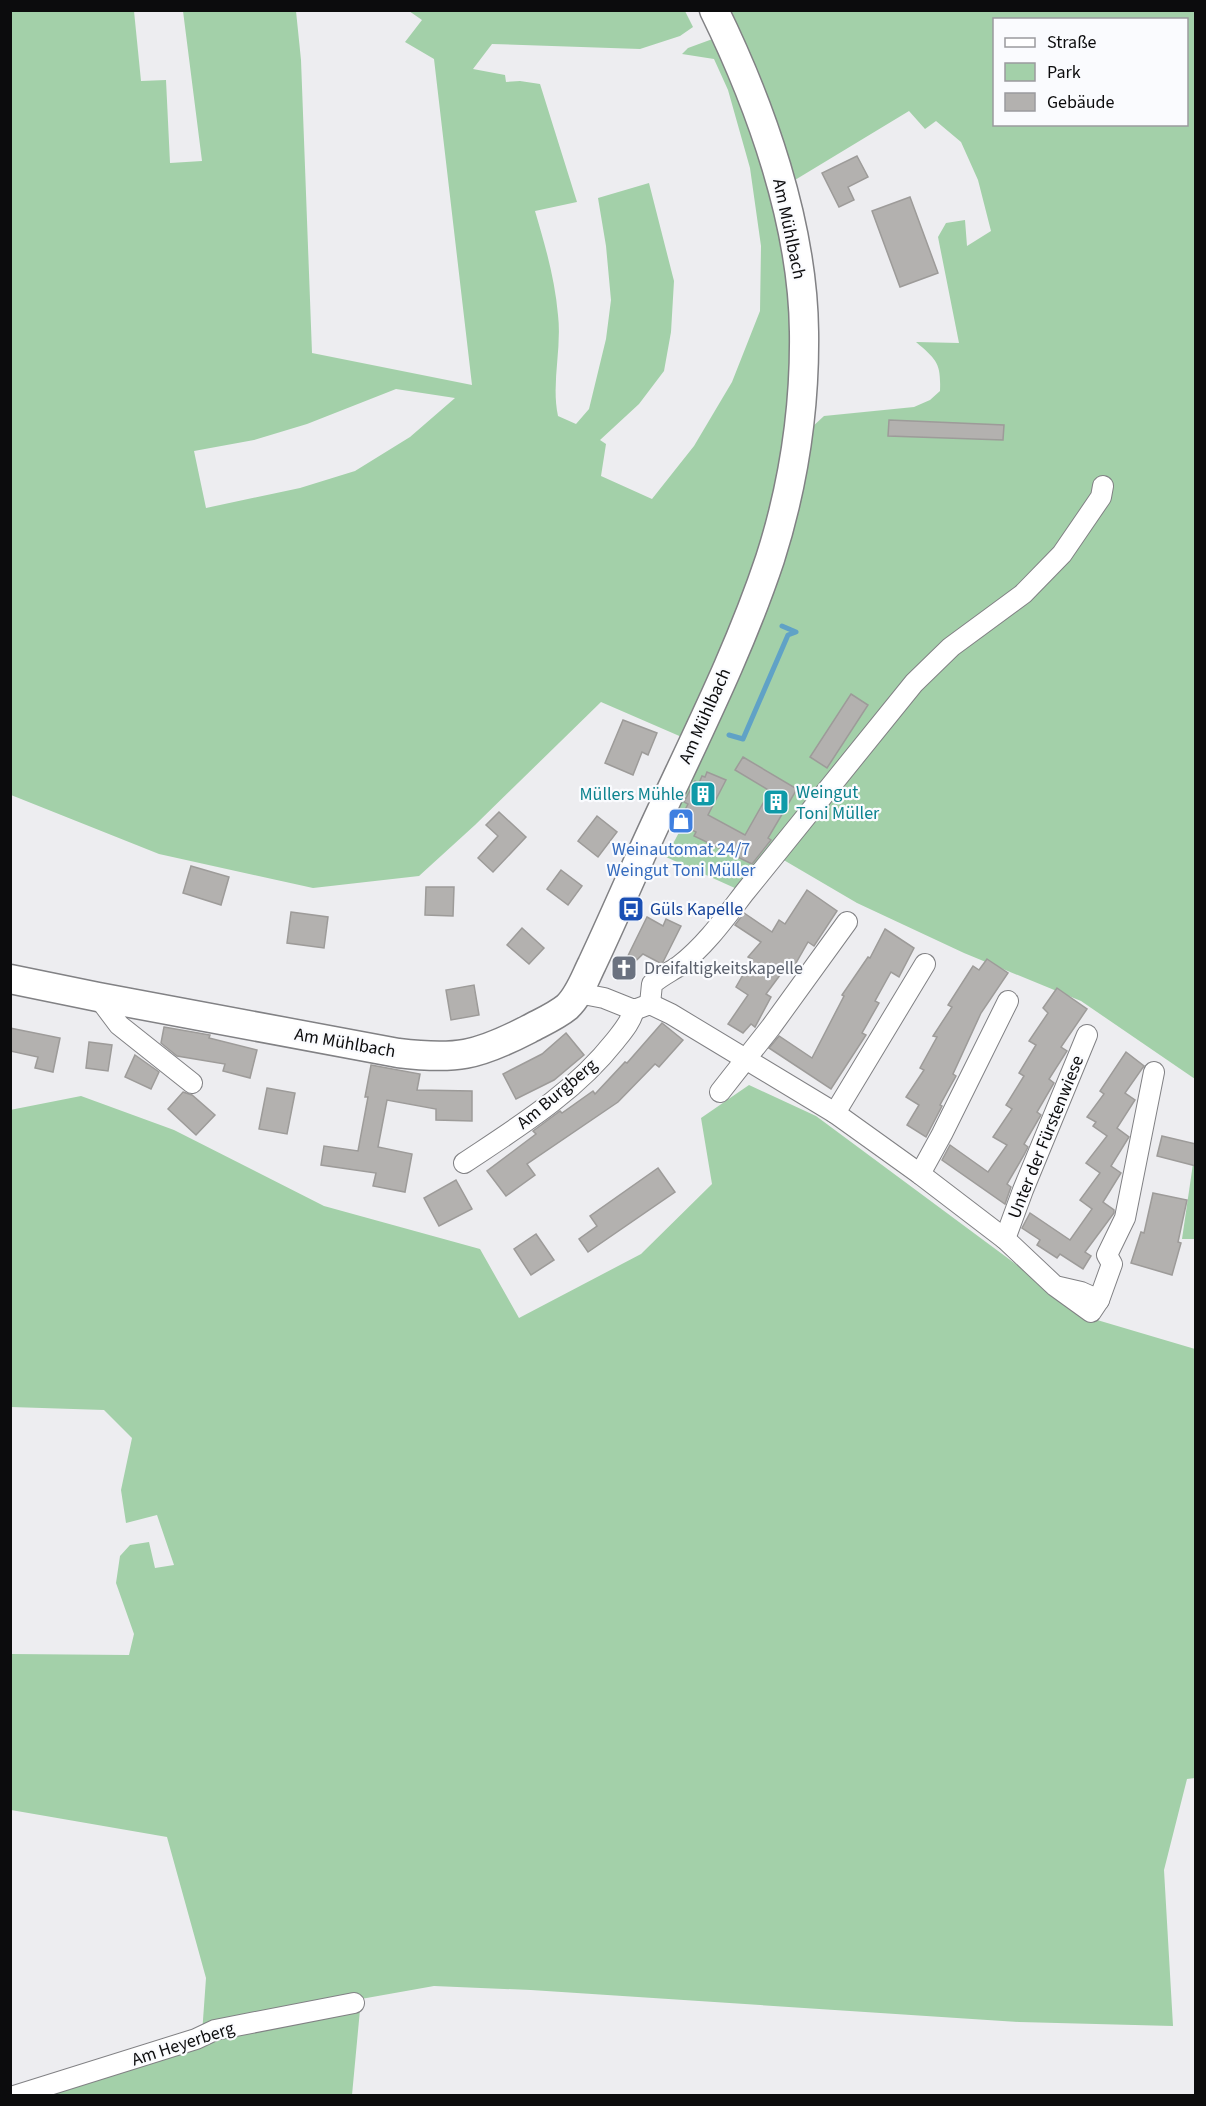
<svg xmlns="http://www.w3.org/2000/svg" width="1206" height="2106" viewBox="0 0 1206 2106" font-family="'Source Sans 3',sans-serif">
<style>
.green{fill:#a3d0a9;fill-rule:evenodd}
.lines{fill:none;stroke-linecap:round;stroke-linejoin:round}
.stream{stroke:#60a2c6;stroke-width:5}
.building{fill:#b3b1af;stroke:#9d9b99;stroke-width:1.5}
.street-casing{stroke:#818184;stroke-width:22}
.secondary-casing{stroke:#818184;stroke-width:31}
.street{stroke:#fff;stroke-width:20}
.secondary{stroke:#fff;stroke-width:28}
.labels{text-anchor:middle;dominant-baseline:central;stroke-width:4.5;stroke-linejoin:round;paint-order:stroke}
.street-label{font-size:18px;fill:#0c0c0d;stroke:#fafbfe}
.culture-label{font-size:18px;fill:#0d838f;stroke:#fafbfe;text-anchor:start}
.shop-label{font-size:18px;fill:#366cbe;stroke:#fafbfe}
.transit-label{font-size:18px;fill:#164399;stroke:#fafbfe;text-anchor:start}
.worship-label{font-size:18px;fill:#5b616d;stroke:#fafbfe;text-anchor:start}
</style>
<rect width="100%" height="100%" fill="#ededf0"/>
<!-- green -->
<g class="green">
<path d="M10,11H134L141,81L166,80L170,163L202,161L183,11H296L301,60L312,353L472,385L434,59L405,42L422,20L409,11H685L693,27L680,36L640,49L492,44L473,69L505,75L506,82L520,81L540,84L577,202L535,211C545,245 555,279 558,315C562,349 551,383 558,416L576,424L589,409L606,339L611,300L606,246L598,198L649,183L674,281L671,332L664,371L639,404L600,440L606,444L601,476L652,499L694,446L732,382L760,311L761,246L750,168L728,90L714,59L682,54L688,48L718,37L744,100L792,263L794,402L769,536L684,738L601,702L475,825L419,876L313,888L159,854L11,795ZM396,389L455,398L410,437L355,471L300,488L206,508L194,451L254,440L307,424Z"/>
<path d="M722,11H1195V1079L1081,1001L964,953L857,903L770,852L737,889L666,857L685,821L674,806L811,428L824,416L914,407L930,400L940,391C941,363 937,360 916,342L959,343L938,237L946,223L965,220L967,246L991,231L978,180L961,142L936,121L925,129L909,111L790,183ZM994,20H1186V124H994Z"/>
<polygon points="749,1085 816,1116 1087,1317 1195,1349 1195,1778 1187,1779 1164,1870 1173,2026 1019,2022 531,1990 434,1986 361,1999 352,2095 27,2095 202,2034 206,1978 167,1837 11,1810 11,1654 129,1655 134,1634 116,1583 120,1556 130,1545 149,1542 155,1568 174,1565 157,1515 126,1523 121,1490 132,1438 104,1410 11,1407 10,1110 81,1096 174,1130 324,1206 480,1249 519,1318 641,1254 712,1184 701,1118"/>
<polygon points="1195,1150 1195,1239 1182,1239"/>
</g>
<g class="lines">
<!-- stream -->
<polyline class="stream" points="729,735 743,739 788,635 796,632 782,626"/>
</g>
<!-- building -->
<g class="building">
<polygon points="857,156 868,177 848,187 854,200 839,207 822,173"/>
<polygon points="910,197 938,273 900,287 872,211"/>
<polygon points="889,420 1004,425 1003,440 888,436"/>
<polygon points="851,694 868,705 827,768 810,757"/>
<polygon points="623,720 657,733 648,755 642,752 633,775 605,763"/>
<polygon points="743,757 797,789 768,838 771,840 752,864 694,836 696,832 678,823 688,804 684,802 695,781 699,783 702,776 705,777 707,772 726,780 708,815 745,835 770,791 735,770"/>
<polygon points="499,812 526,837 493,872 478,858 498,836 486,825"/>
<polygon points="597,816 617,832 598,857 578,841"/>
<polygon points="191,866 229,877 221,905 183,893"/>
<polygon points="561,870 582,886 568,905 547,889"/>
<polygon points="426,887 454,887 453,916 425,915"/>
<polygon points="807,890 837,911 814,946 808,942 792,970 786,967 766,994 771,997 755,1027 751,1024 743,1033 728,1024 748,995 736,987 752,959 748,957 761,942 735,925 744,913 772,932 779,920 785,924"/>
<polygon points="291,912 328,917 324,948 287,943"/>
<polygon points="647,917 663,926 666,919 681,926 663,962 660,963 643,954 619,977 618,976"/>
<polygon points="522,928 544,948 529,964 507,945"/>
<polygon points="885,929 914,948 899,977 891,972 875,1001 879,1003 862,1033 866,1035 831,1089 769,1048 779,1036 812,1058 844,996 842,995 868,957 870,958"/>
<polygon points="987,959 1008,973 981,1013 953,1074 956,1076 940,1105 942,1106 926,1137 907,1125 919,1105 906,1097 924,1070 920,1068 937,1037 933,1036 952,1007 948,1005 973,966 979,970"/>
<polygon points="474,985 479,1015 451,1020 446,990"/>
<polygon points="1057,988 1087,1009 1061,1047 1067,1051 1049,1079 1054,1083 1037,1112 1041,1115 1024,1144 1028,1147 1024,1155 1007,1184 1011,1187 1005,1204 942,1160 950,1145 988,1172 1007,1145 993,1137 1012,1109 1006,1105 1024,1076 1019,1073 1036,1045 1029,1041 1048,1013 1043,1008"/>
<polygon points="662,1023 683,1040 659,1067 655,1064 618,1102 527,1164 535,1175 506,1196 487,1171 536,1134 533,1131 560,1111 562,1113 593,1091 595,1094 625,1062 627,1063"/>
<polygon points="164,1027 210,1035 209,1038 257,1050 250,1078 223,1071 225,1064 177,1056 161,1043"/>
<polygon points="10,1028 60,1038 53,1072 35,1068 38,1057 10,1051"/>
<polygon points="566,1033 584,1055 554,1080 516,1099 503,1074 542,1054"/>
<polygon points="89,1042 112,1045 108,1071 86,1068"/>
<polygon points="1126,1052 1144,1066 1125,1093 1135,1100 1117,1128 1129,1137 1111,1166 1121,1173 1103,1202 1114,1210 1114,1213 1085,1252 1091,1256 1083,1269 1060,1254 1057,1258 1037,1245 1040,1240 1022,1228 1030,1213 1070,1240 1092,1209 1080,1200 1100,1173 1086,1163 1107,1136 1093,1126 1096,1122 1087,1117 1104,1094 1100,1091"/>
<polygon points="135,1055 159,1072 151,1089 125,1077"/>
<polygon points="371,1065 420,1074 417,1090 472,1091 472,1121 436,1120 436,1109 387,1100 378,1147 412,1154 405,1192 373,1186 376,1173 321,1165 324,1146 358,1151 368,1097 365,1097"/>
<polygon points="267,1088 295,1093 287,1134 259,1129"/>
<polygon points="183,1092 192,1095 215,1115 196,1135 168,1109"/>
<polygon points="1162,1136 1196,1144 1196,1166 1157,1156"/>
<polygon points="658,1168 675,1192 588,1252 579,1239 597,1226 590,1216"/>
<polygon points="456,1180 472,1209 439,1226 424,1198"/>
<polygon points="1153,1193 1187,1200 1178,1242 1181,1243 1172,1275 1131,1263 1141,1232 1144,1233"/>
<polygon points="536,1234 554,1260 531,1275 514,1249"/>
</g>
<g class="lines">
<!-- street casing -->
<g class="street-casing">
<g id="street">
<polyline points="578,993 604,998 634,1010 650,1004 671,1014 835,1113 920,1174 1005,1239 1055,1286 1091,1312 1099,1300 1081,1292 1055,1286"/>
<polyline points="98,997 119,1025 192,1083"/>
<path d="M650,1004L652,984C661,976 670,972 679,966C706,945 725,918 745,892L914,683L951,647L1023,594L1062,554L1101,497L1103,486"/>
<polyline points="720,1092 771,1027 847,922"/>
<polyline points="835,1113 925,964"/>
<path d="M464,1163C518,1127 574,1093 615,1041C622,1032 631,1022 634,1010"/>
<polyline points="920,1174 942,1134 1008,1001"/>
<polyline points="1005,1239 1023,1190 1087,1035"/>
<polyline points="1099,1300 1112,1264 1107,1255 1125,1218 1154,1072"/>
<polyline points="14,2096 196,2039 215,2030 354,2003"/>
</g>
</g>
<!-- secondary casing -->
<g class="secondary-casing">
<path id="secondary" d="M10,979L98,997L398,1053C456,1060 477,1056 529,1029C542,1022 556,1016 567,1007C579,996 585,978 592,964C608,930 623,896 638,862C683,761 735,664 770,559C793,487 805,408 804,332C803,224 761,106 714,10"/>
</g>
<!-- street -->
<use href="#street" class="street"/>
<!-- secondary -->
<use href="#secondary" class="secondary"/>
</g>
<!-- icons -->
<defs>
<g id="building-square" transform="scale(1.35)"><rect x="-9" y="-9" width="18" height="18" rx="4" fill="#0f9aa8" stroke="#fafbfe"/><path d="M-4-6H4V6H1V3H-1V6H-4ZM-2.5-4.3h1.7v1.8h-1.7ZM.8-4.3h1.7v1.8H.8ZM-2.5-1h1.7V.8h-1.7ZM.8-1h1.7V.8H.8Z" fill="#fff"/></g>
<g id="shop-square" transform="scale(1.35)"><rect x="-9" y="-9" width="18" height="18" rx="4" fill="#3f7fe0" stroke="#fafbfe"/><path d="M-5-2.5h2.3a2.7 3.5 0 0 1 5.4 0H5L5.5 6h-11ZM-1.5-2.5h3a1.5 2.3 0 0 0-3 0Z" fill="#fff"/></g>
<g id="bus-square" transform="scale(1.35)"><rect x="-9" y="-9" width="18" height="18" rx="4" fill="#1a4fb4" stroke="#fafbfe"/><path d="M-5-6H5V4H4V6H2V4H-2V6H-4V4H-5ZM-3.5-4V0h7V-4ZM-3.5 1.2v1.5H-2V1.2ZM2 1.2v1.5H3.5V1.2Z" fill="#fff"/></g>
<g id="church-square" transform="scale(1.35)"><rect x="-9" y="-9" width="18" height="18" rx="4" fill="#6b7280" stroke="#fafbfe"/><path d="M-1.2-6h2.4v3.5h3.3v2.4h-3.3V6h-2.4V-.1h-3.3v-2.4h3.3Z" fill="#fff"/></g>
</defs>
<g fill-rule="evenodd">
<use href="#building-square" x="703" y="794"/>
<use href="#building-square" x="776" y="802"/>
<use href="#shop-square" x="681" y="821"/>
<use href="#bus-square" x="631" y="909"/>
<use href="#church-square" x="624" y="968"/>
</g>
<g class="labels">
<!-- street labels -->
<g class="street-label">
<text transform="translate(789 229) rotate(78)">Am Mühlbach</text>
<text transform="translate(705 716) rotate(-66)">Am Mühlbach</text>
<text transform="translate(345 1043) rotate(10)">Am Mühlbach</text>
<text transform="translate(557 1094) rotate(-40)">Am Burgberg</text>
<text transform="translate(1046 1137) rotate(-68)">Unter der Fürstenwiese</text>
<text transform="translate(183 2044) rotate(-18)">Am Heyerberg</text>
</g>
<!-- culture labels -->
<g class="culture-label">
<text x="796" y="792">Weingut<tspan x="796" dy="21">Toni Müller</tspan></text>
<text x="684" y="794" text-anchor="end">Müllers Mühle</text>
</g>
<!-- shop labels -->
<g class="shop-label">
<text x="681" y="849">Weinautomat 24/7<tspan x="681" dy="21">Weingut Toni Müller</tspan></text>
</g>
<!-- transit labels -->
<g class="transit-label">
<text x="650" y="909">Güls Kapelle</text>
</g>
<!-- worship labels -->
<g class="worship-label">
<text x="644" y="968">Dreifaltigkeitskapelle</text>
</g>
</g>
<!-- border -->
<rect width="1206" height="2106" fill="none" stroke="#0c0c0d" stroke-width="24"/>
<!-- legend -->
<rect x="993" y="18" width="195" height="108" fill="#fafbfe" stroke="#9b9b9e" stroke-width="1.5"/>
<rect x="1005" y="38" width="30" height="9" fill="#ffffff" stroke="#9b9b9e" stroke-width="1.5"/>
<text x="1047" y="48" font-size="18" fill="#0c0c0d">Straße</text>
<rect x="1005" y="63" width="30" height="18" fill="#a3d0a9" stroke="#9b9b9e" stroke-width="1.5"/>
<text x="1047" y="78" font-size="18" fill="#0c0c0d">Park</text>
<rect x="1005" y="93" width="30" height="18" fill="#b3b1af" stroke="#9b9b9e" stroke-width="1.5"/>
<text x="1047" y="108" font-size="18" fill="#0c0c0d">Gebäude</text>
</svg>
